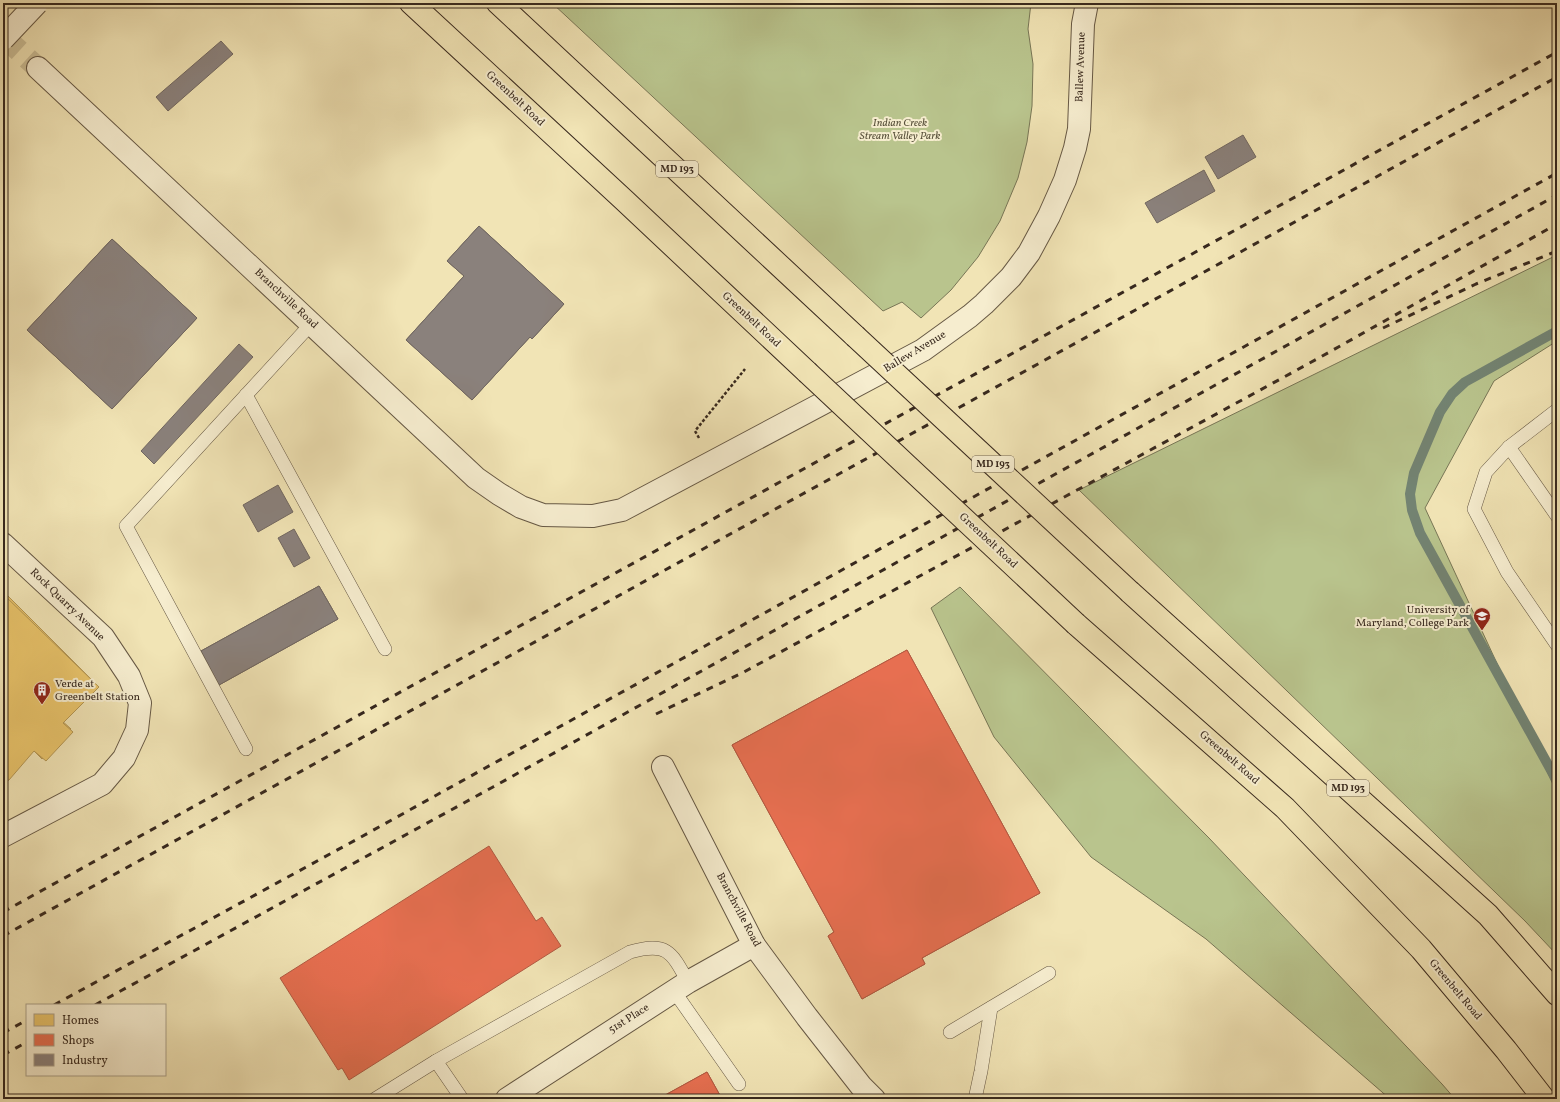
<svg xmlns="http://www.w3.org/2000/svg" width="1560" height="1102" viewBox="0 0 1560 1102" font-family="Vollkorn,serif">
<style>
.green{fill:#b9c48d;stroke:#787656}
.homes{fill:#e9c46a;stroke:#b49653}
.shops{fill:#e76f51;stroke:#b25a42}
.industry{fill:#8a817c;stroke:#716760}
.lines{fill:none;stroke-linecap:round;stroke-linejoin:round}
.stream{stroke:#738372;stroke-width:10}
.street-tunnel{stroke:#ccbf97;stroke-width:22;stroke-dasharray:22 11;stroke-linecap:butt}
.lane-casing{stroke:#665844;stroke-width:14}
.street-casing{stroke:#665844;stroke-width:24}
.primary-casing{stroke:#38291e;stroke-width:24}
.path{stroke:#38291e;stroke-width:2.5;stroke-dasharray:3 2;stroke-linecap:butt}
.lane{stroke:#f6edcf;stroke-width:13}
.street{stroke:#f6edcf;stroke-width:22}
.primary{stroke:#f1e4b5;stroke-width:22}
.rail{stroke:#38291e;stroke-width:3;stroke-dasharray:7 7;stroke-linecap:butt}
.street-bridge-casing{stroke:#665844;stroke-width:24;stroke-linecap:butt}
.primary-bridge-casing{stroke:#38291e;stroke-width:24;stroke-linecap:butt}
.street-bridge{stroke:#f6edcf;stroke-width:22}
.primary-bridge{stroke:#f1e4b5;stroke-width:22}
.labels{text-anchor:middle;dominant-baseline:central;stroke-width:4;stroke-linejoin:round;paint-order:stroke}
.shield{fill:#f6edcf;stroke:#716453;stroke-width:1}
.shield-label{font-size:10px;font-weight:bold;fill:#38291e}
.street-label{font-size:11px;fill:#38291e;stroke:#f6edcf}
.park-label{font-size:11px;font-style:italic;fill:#58503a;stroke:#f6edcf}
.poi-label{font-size:11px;fill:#38291e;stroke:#f6edcf;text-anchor:end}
</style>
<rect width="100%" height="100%" fill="#f1e4b5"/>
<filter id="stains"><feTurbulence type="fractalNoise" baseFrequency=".005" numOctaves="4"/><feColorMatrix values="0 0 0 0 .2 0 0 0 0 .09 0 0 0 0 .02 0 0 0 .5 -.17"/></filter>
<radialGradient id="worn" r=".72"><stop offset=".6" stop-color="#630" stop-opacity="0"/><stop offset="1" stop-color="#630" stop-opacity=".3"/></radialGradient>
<!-- green -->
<g class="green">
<polygon points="552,3 1031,3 1028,29 1033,64 1032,106 1027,142 1018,178 1000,221 978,257 951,290 921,318 902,302 883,311"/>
<polygon points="1557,255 1557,341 1494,381 1425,508 1557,793 1557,955 1525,921 1079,490"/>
<polygon points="960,587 1209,838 1442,1084 1455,1099 1390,1099 1206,939 1091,857 994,737 931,608"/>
</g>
<!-- homes -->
<g class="homes">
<polygon points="3,591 95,683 60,719 71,729 42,759 32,749 3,777"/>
<polygon points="3,594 99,687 63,723 73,732 46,761 34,751 9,780 3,783"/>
</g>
<!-- shops -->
<g class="shops">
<polygon points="907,650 1040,893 922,958 925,964 862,999 828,936 834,932 732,745"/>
<polygon points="907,650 1040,893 922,958 925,964 862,999 828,936 834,932 732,745"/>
<polygon points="489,846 536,921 542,917 561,946 349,1080 342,1068 338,1070 280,978"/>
<polygon points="707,1072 722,1099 658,1099"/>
<polygon points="707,1072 722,1099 658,1099"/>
</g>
<!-- industry -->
<g class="industry">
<polygon points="221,41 233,54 168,111 156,97"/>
<polygon points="1243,135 1256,157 1218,179 1205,157"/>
<polygon points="1204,170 1215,191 1157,223 1145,203"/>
<polygon points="479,226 564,304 532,339 530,337 472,400 406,340 464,276 447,261"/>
<polygon points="479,226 564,304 532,339 530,337 472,400 406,340 464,276 447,261"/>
<polygon points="112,239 197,318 112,409 27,330"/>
<polygon points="112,239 197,318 112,409 27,330"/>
<polygon points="239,344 253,357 154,464 141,451"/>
<polygon points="278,485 293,512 258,532 243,505"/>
<polygon points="294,529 310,558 294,567 278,538"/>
<polygon points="319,586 338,619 219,685 201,651"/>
<polygon points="319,586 338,619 219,685 201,651"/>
</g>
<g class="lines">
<!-- stream -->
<polyline class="stream" points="1557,331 1465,382 1452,394 1440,412 1414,473 1410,494 1412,510 1420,533 1557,781"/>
<!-- street-tunnel -->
<polyline class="street-tunnel" points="3,36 38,68"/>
<!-- lane casing -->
<g class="lane-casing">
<g id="lane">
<polyline points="246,395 385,649"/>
<polyline points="1557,410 1509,447 1486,472 1474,509 1507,572 1557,645"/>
<polyline points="1509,447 1557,516"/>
<polyline points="246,749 126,526 312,323"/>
<polyline points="674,991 739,1084"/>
<polyline points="950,1032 1049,973"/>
<polyline points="436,1061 462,1099"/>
<path d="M375,1099L436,1061L630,952C667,942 671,951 688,982"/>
<polyline points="975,1099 981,1071 991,1008"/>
</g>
</g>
<!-- street casing -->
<g class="street-casing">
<g id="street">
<polyline points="38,68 476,478 499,494 521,507 543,515 593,516 622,510 923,350 970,316 984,304 1011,277 1029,253 1049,216 1065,180 1075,148 1079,129 1083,24 1087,3"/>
<polyline points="3,544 103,637 129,676 140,703 137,730 124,758 102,784 3,836"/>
<polyline points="663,767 754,945 807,1017 861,1086 874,1099"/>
<polyline points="507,1099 688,982 754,945"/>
</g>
</g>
<!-- primary casing -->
<g class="primary-casing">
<g id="primary">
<polyline points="411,3 624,200 807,372"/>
<polyline points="498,3 855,336"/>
<polyline points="1130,592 1488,915 1557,994"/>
<polyline points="1076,624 1285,808 1421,949 1506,1050 1544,1099"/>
</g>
</g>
<!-- path -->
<polyline class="path" points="699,438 695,431 745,369"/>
<!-- lane -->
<use href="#lane" class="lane"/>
<!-- street -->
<use href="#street" class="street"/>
<!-- primary -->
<use href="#primary" class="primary"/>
<!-- rail -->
<g class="rail">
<polyline points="1383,328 1476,284 1557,251"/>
<polyline points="656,714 744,672 1317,359 1557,224"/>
<polyline points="3,912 1557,52"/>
<polyline points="3,936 1557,77"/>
<polyline points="54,1005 361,837 1557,173"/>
<polyline points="95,1005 493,787 1557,195"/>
<polyline points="3,1033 27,1020"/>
<polyline points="3,1055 27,1042"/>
</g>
<!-- street-bridge casing -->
<g class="street-bridge-casing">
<polyline id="street-bridge" points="3,39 37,3"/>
</g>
<!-- primary-bridge casing -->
<g class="primary-bridge-casing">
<g id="primary-bridge">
<polyline points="855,336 1130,592"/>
<polyline points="807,372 1076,624"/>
</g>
</g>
<!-- street-bridge -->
<use href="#street-bridge" class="street-bridge"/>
<!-- primary-bridge -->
<use href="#primary-bridge" class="primary-bridge"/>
</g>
<!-- icons -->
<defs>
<g id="university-pin" transform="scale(0.9)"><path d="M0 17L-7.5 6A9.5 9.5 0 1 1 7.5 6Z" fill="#8f2418" stroke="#f6edcf"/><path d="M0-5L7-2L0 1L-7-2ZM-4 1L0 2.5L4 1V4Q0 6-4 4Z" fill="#fff"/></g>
<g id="building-pin" transform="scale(0.9)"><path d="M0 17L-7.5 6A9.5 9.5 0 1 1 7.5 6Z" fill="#8f2418" stroke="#f6edcf"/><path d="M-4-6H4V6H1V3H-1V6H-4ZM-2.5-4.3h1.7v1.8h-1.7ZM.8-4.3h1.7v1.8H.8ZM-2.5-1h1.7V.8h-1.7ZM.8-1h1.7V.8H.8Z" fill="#fff"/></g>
</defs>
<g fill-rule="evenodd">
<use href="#university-pin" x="1482" y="616"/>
<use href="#building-pin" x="42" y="690"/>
</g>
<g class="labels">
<!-- shield labels -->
<g class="shield">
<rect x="656" y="161" width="42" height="16" rx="3"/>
<rect x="972" y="456" width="42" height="16" rx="3"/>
<rect x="1327" y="780" width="42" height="16" rx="3"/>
</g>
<g class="shield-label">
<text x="677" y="169">MD 193</text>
<text x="993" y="464">MD 193</text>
<text x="1348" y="788">MD 193</text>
</g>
<!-- street labels -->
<g class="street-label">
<text transform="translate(1081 67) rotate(-88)">Ballew Avenue</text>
<text transform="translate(515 99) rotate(43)">Greenbelt Road</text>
<text transform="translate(286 299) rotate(43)">Branchville Road</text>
<text transform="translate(751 320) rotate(43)">Greenbelt Road</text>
<text transform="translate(915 352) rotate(-31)">Ballew Avenue</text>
<text transform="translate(988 541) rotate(43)">Greenbelt Road</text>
<text transform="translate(67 605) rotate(44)">Rock Quarry Avenue</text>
<text transform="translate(1229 758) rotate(41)">Greenbelt Road</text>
<text transform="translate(738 910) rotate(62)">Branchville Road</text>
<text transform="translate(1455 990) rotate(50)">Greenbelt Road</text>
<text transform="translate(629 1019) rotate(-32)">51st Place</text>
</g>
<!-- park labels -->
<g class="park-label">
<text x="900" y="123">Indian Creek<tspan x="900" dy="13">Stream Valley Park</tspan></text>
</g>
<!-- poi labels -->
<g class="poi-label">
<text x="1469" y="610">University of<tspan x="1469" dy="13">Maryland, College Park</tspan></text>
<text x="55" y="684" text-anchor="start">Verde at<tspan x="55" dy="13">Greenbelt Station</tspan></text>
</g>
</g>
<!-- margin -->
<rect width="1560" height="1102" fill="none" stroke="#f1e4b5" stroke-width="16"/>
<rect x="4" y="4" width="1552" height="1094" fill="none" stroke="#38291e" stroke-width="2"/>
<rect x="8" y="8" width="1544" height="1086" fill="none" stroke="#38291e"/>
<!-- legend -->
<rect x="26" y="1004" width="140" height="72" fill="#f6edcf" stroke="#aa9f88"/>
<rect x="34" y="1014" width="20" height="12" fill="#e9c46a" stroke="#aa9f88"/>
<text x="62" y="1024" font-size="12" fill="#38291e">Homes</text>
<rect x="34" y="1034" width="20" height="12" fill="#e76f51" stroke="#aa9f88"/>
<text x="62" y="1044" font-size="12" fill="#38291e">Shops</text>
<rect x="34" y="1054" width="20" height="12" fill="#8a817c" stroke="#aa9f88"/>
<text x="62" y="1064" font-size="12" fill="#38291e">Industry</text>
<rect width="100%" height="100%" filter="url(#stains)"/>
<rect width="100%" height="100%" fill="url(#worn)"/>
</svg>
